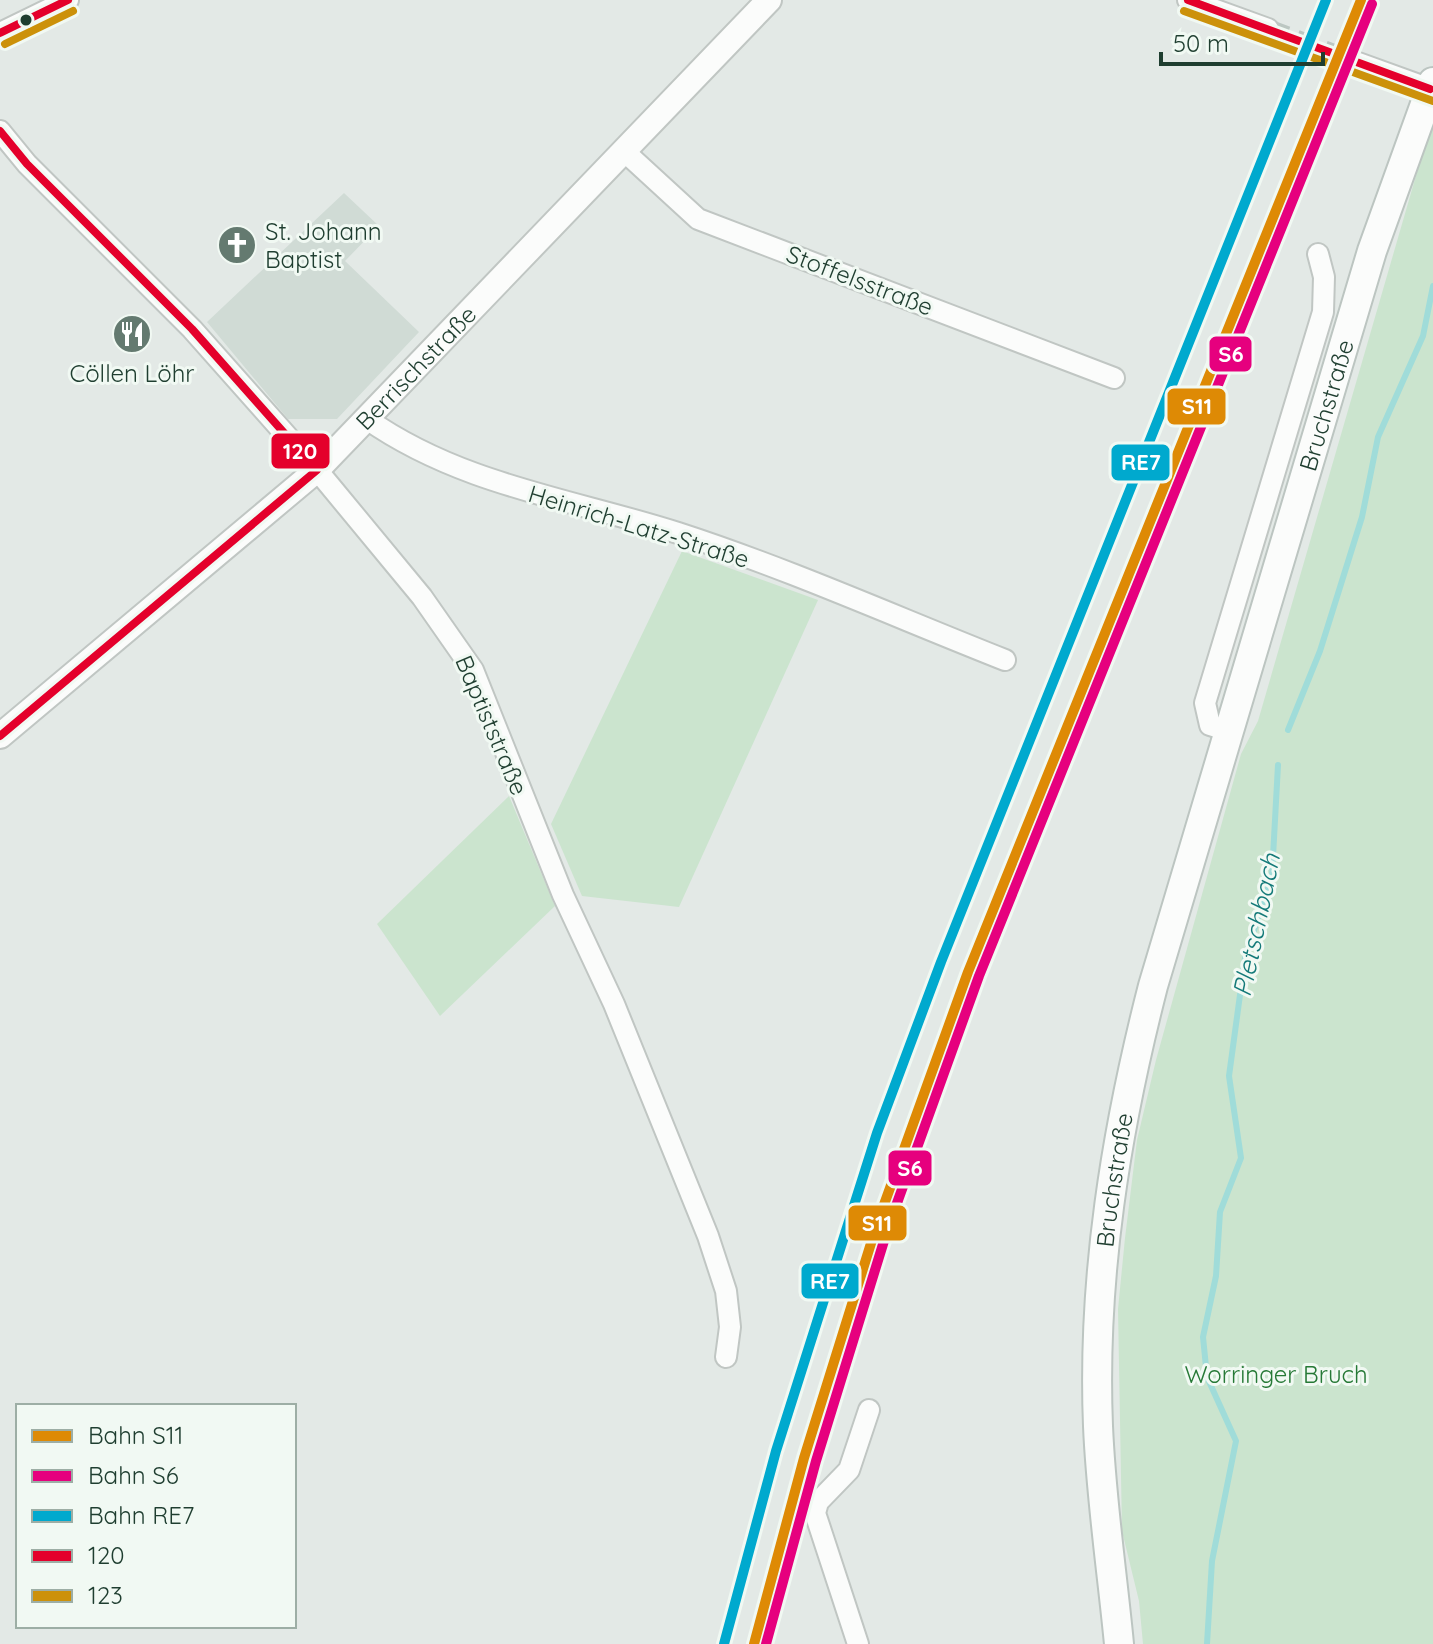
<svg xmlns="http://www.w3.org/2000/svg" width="1433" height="1644" viewBox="0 0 1433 1644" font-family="Quicksand,sans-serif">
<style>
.built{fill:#d0dbd5}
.green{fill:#cbe4ce}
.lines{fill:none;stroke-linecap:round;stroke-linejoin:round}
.stream{stroke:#a0dcd9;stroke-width:6}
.minor-tunnel{stroke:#bcc7c2;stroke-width:20;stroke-dasharray:20 10;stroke-linecap:butt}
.minor-casing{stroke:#c0c6c3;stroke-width:24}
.tertiary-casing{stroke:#c0c6c3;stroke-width:28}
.secondary-casing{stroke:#bcc5c1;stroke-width:32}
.minor{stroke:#fbfcfb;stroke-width:20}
.tertiary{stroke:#fbfcfb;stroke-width:24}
.secondary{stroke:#fbfcfb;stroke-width:28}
.bus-1-casing{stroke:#f1f9f3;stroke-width:14}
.bus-2-casing{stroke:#f1f9f3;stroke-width:14}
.bus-1{stroke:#e4002b;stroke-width:8}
.bus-2{stroke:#cc910a;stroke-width:8}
.rail-1-casing{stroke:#f1f9f3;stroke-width:16}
.rail-2-casing{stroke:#f1f9f3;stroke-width:16}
.rail-3-casing{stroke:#f1f9f3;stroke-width:16}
.rail-1{stroke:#de8a05;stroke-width:10}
.rail-2{stroke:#e6007e;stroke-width:10}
.rail-3{stroke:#00a9ce;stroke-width:10}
.bus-dot{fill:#1f3e30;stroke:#f1f9f3;stroke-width:3}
.labels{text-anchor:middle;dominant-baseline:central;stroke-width:6;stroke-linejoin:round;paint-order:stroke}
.poi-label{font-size:24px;fill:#1f3e30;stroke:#f1f9f3;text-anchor:start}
.street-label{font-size:24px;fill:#1f3e30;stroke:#f1f9f3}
.park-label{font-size:24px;fill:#267936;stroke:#f1f9f3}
.water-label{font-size:26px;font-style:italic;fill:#147a79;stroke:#f1f9f3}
.line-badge{stroke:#f1f9f3;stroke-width:3}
.badge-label{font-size:22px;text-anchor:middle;font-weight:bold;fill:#fff}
</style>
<rect width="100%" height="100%" fill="#e3e9e6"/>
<!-- built -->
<polygon class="built" points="344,193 379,226 345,261 419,332 337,419 288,419 207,322"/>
<!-- green -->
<g class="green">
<polygon points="1433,117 1433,1644 1143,1644 1139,1601 1122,1531 1118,1309 1125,1238 1137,1140 1156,1060 1241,754 1258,721"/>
<polygon points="682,551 818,600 679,907 582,896 551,824"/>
<polygon points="509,796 555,906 440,1016 377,924"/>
</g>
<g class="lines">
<!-- stream -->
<g class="stream">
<polyline points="1288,730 1320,651 1362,517 1378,437 1423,336 1433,286"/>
<polyline points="1207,1644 1212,1561 1236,1441 1207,1377 1203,1337 1216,1276 1220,1212 1241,1158 1229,1076 1245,958 1272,875 1278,765"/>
</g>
<!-- minor-tunnel -->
<polyline class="minor-tunnel" points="1268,29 1347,59"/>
<!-- minor casing -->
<g class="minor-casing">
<g id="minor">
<polyline points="1188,0 1268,29"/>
<polyline points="0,33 68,0"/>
<polyline points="1347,59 1430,89"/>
<polyline points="0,131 27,164 192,329 317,470 422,597 473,670 563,895 614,1004 708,1236 726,1291 730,1327 726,1357"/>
<polyline points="625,152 698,219 1114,378"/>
<path d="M367,419C461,485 572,499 678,533C789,569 896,617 1005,660"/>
<polyline points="1229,731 1210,725 1205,703 1323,312 1324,277 1318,254"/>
<polyline points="858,1644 815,1513 818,1502 849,1470 869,1410"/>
</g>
</g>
<!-- tertiary casing -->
<g class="tertiary-casing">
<g id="tertiary">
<path id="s1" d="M0,736L317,470L769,0"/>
</g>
</g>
<!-- secondary casing -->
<g class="secondary-casing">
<g id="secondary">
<path id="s2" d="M1119,1644C1112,1571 1101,1499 1098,1426C1092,1277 1116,1130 1153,986L1372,251L1433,82"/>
</g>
</g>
<!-- minor -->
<use href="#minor" class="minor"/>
<!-- tertiary -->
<use href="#tertiary" class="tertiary"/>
<!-- secondary -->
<use href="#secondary" class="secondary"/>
<!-- bus-1 casing -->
<g class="bus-1-casing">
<g id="bus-1">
<polyline points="1188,0 1430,89"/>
<polyline points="0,33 68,0"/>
<polyline points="0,131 27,164 192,329 317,470 0,736"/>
</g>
</g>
<!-- bus-2 casing -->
<g class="bus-2-casing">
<g id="bus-2">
<polyline points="1184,11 1433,101"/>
<polyline points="5,44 73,11"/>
</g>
</g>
<!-- bus-1 -->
<use href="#bus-1" class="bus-1"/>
<!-- bus-2 -->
<use href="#bus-2" class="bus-2"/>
<!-- rail-1 casing -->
<g class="rail-1-casing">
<polyline id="rail-1" points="754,1644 804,1458 877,1224 968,972 1361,0"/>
</g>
<!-- rail-2 casing -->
<g class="rail-2-casing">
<polyline id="rail-2" points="766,1644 816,1461 888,1228 979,976 1372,4"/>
</g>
<!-- rail-3 casing -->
<g class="rail-3-casing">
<polyline id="rail-3" points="724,1644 776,1451 877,1133 941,962 1326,0"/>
</g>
<!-- rail-1 -->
<use href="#rail-1" class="rail-1"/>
<!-- rail-2 -->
<use href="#rail-2" class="rail-2"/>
<!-- rail-3 -->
<use href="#rail-3" class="rail-3"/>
</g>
<!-- icons -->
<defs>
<g id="church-disc" transform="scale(2)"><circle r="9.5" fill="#647a70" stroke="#f1f9f3"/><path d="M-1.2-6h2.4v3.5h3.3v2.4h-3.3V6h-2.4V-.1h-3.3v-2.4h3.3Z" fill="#fff"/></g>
<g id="restaurant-disc" transform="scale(2)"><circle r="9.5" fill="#647a70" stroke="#f1f9f3"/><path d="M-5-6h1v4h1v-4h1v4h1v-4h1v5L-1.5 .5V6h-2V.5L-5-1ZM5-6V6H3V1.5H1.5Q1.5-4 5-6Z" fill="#fff"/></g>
</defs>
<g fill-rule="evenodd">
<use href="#church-disc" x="237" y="245"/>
<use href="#restaurant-disc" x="132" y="334"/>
</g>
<!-- markers -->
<circle class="bus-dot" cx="26" cy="20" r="7"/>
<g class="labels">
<!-- poi labels -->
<g class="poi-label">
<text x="265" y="231">St. Johann<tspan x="265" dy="28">Baptist</tspan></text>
<text x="132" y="373" text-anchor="middle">Cöllen Löhr</text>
</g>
<!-- street labels -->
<g class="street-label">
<text transform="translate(860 280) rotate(21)">Stoffelsstraße</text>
<text stroke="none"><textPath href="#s1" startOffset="556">Berrischstraße</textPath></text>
<text stroke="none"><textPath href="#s2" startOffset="1270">Bruchstraße</textPath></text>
<text transform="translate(639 526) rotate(17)">Heinrich-Latz-Straße</text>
<text transform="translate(492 725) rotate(67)">Baptiststraße</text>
<text stroke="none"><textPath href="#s2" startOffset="466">Bruchstraße</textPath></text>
</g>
<!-- park labels -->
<g class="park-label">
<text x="1276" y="1374">Worringer Bruch</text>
</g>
<!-- water labels -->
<g class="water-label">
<text transform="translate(1256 925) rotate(-78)">Pletschbach</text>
</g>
</g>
<g class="line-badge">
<rect x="1208" y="335" width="45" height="38" rx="8" fill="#e6007e"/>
<rect x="1166" y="387" width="61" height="39" rx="8" fill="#de8a05"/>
<rect x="270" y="432" width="61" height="38" rx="8" fill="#e4002b"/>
<rect x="1110" y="443" width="61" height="39" rx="8" fill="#00a9ce"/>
<rect x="887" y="1149" width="46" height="38" rx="8" fill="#e6007e"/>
<rect x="847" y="1204" width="61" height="38" rx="8" fill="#de8a05"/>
<rect x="800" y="1262" width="60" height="38" rx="8" fill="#00a9ce"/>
</g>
<g class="badge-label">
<text x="1231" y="362">S6</text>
<text x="1197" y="414">S11</text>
<text x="300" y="459">120</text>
<text x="1141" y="470">RE7</text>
<text x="910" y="1176">S6</text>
<text x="877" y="1231">S11</text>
<text x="830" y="1289">RE7</text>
</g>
<!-- legend -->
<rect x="16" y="1404" width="280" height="224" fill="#f1f9f3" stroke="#9daea5" stroke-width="2"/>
<rect x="32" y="1430" width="40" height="12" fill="#de8a05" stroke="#9daea5" stroke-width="2"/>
<text x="88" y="1444" font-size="24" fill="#1f3e30">Bahn S11</text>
<rect x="32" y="1470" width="40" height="12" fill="#e6007e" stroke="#9daea5" stroke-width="2"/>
<text x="88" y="1484" font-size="24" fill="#1f3e30">Bahn S6</text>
<rect x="32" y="1510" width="40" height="12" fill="#00a9ce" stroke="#9daea5" stroke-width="2"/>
<text x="88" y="1524" font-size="24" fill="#1f3e30">Bahn RE7</text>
<rect x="32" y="1550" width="40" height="12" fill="#e4002b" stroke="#9daea5" stroke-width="2"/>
<text x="88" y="1564" font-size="24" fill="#1f3e30">120</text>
<rect x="32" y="1590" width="40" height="12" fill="#cc910a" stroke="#9daea5" stroke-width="2"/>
<text x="88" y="1604" font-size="24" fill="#1f3e30">123</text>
<!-- scale -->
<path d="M1161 52v12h162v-12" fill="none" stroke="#1f3e30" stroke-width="4"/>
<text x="1173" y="52" font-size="24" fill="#1f3e30" stroke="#f1f9f3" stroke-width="6" paint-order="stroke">50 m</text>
</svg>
